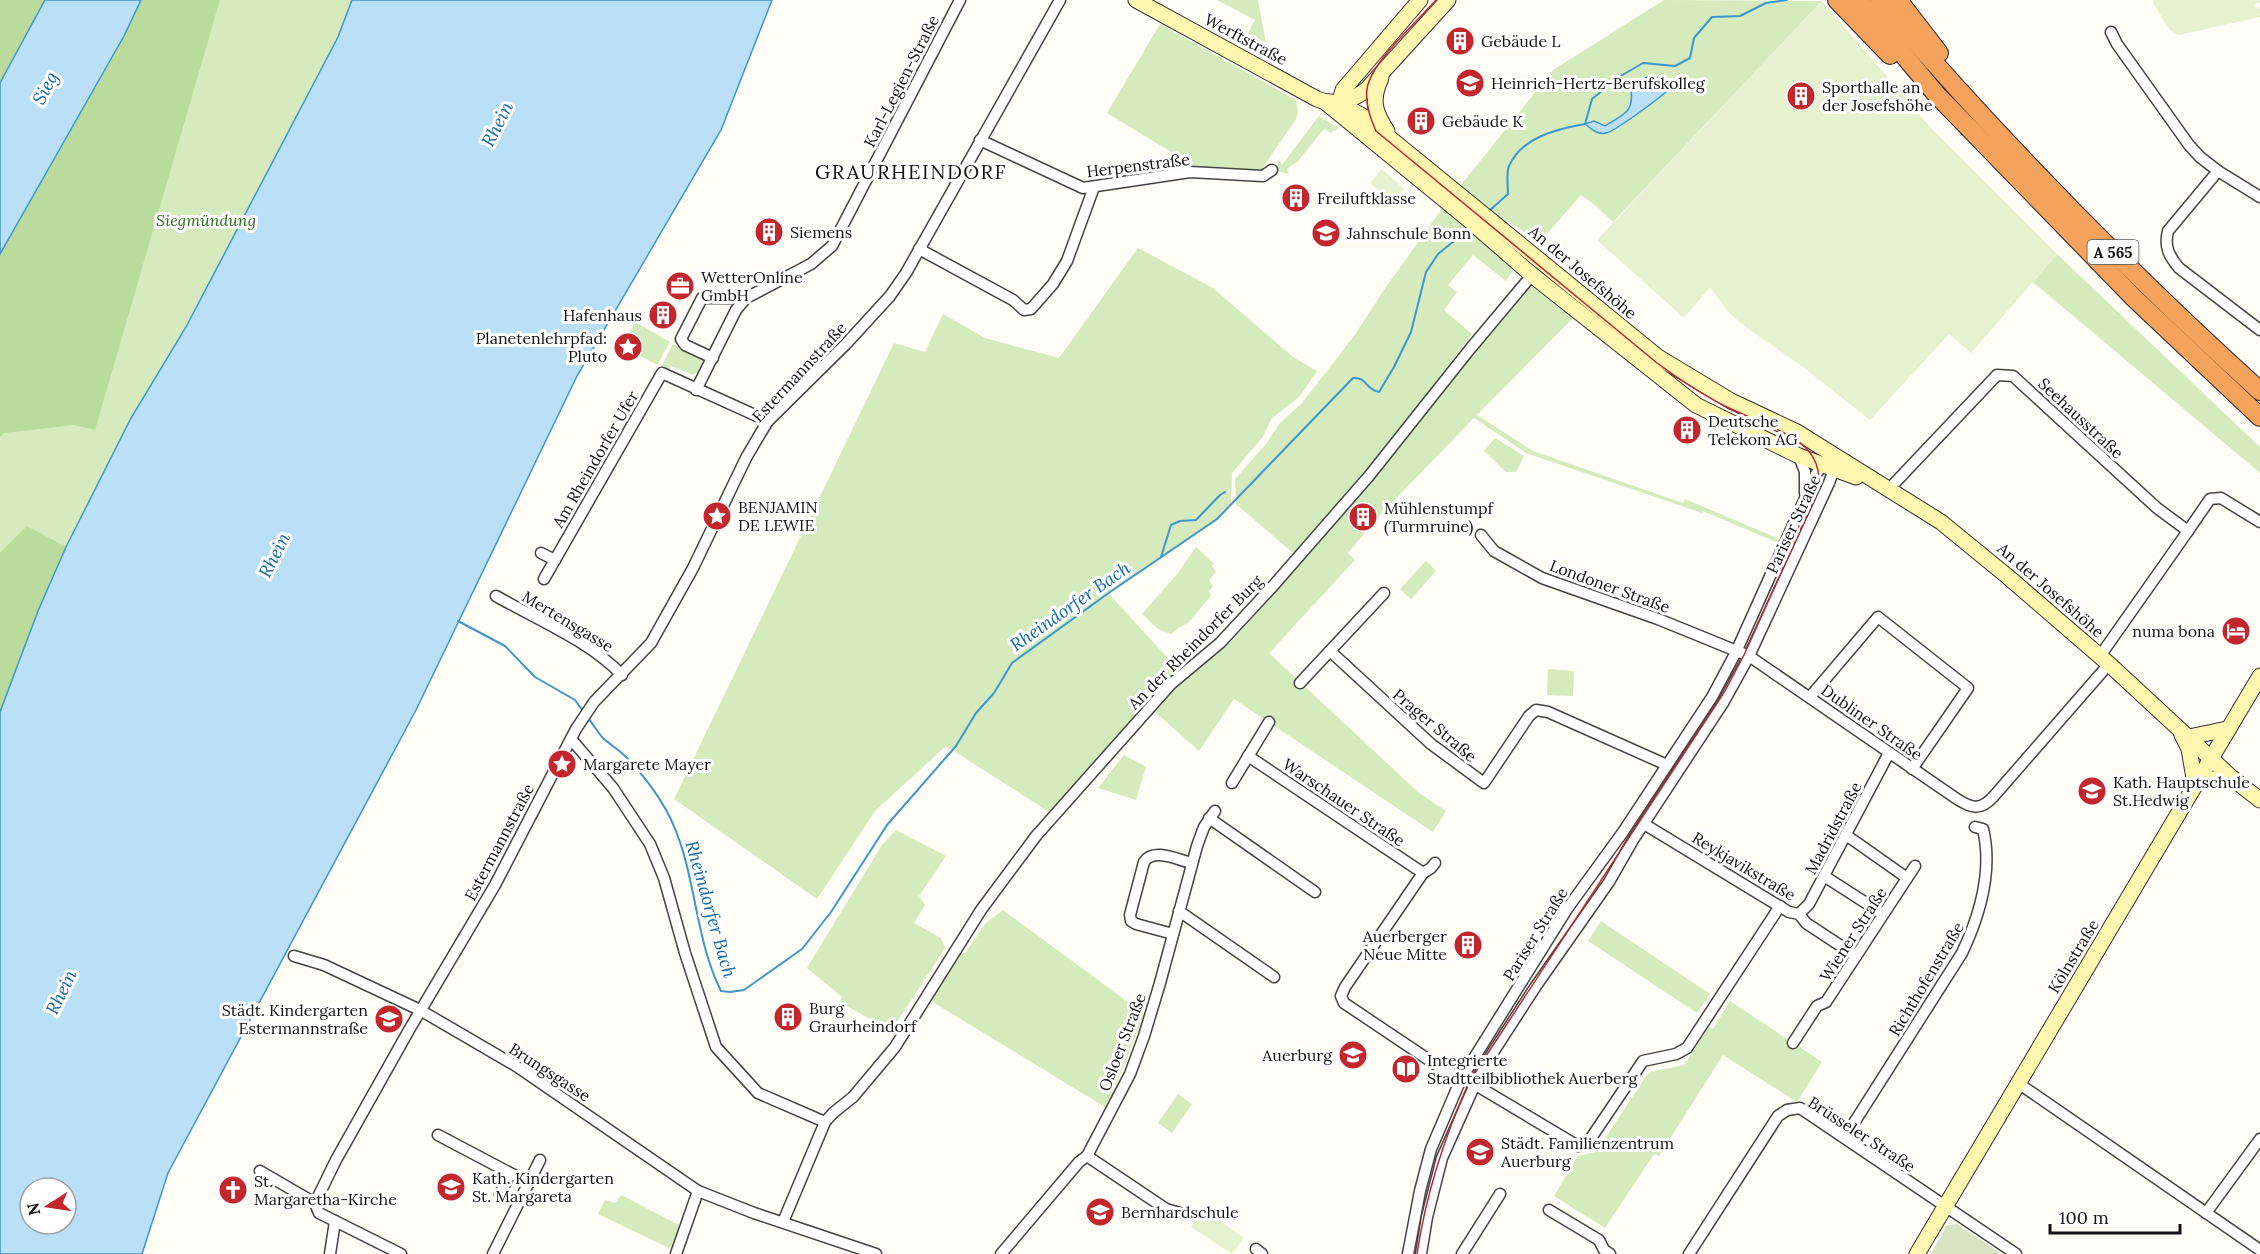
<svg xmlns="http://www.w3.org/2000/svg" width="2260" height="1254" viewBox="0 0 2260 1254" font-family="Lora,serif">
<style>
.green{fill:#d5ebbd}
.forest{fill:#b9dc9c}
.cemetery{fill:#d9e3c4}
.pitch{fill:#e6f2cf}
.water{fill:#b9e0f7;stroke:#3f96cf;stroke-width:1.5;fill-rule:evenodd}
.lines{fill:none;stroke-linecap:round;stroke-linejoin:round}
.stream{stroke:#3f96cf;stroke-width:2}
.street-casing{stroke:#444;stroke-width:13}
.secondary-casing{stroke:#333;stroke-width:17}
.highway-casing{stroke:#222;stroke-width:20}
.street{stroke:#fff;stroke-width:10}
.secondary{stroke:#fff6b0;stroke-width:15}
.highway{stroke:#f5a25d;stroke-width:18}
.tram{stroke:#c4262e;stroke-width:1.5}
.labels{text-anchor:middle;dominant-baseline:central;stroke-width:6;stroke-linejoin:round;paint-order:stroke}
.shield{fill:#fff;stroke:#585858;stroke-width:1.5}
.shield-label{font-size:15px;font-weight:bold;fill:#111}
.street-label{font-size:16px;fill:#111;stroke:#fff}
.poi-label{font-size:16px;fill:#111;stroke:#fff;text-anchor:start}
.park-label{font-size:16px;font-style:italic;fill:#2f6b1f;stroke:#fff}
.water-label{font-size:18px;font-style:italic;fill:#1768a6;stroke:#fff}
.quarter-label{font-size:20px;letter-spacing:1.5px;fill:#111;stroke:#fff}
</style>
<rect width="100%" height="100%" fill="#fffdf5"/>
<!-- green -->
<g class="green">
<polygon points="0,0 548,0 0,1114"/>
<polygon points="1217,0 1258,0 1266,43 1248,33 1255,20"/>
<polygon points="1664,0 1822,1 1613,222 1596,206 1581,195 1539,243 1509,221 1487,245 1514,269 1506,281 1473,255 1448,285 1457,292 1444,310 1472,334 1402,427 1294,554 1236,504 1235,479 1266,444 1279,424 1302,403 1354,336 1386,287 1441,210 1553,70"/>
<polygon points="1160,24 1296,100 1298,112 1296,119 1259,173 1243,172 1232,169 1194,166 1107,113"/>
<polygon points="1319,116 1339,128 1331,133 1324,129 1298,161 1287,169 1289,174 1280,172 1277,167 1279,160 1282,165"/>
<polygon points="1138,248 1213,288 1293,357 1317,371 1299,397 1272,418 1262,438 1232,473 1231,505 1218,520 1109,594 1179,670 1054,815 946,746 875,811 817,899 674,799 894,343 925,352 943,314 985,338 1059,358"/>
<polygon points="2057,254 2260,447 2260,473 2033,282"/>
<polygon points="1531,286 1573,318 1477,415 1533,451 1683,503 1685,499 1777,538 1776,542 1703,511 1702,513 1526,453 1474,418 1377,518 1348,553 1355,560 1269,653 1419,793 1446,811 1433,832 1234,699 1199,751 1155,712 1185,678 1234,639 1355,499 1478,344"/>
<polygon points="635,322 670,342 657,365 622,346"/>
<polygon points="673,344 703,360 698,372 693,375 671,366 668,372 661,367"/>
<polygon points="1495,438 1524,456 1516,472 1506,472 1484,451"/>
<polygon points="1196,547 1214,564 1212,566 1216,572 1209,580 1213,586 1209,591 1211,596 1188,623 1178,628 1171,634 1158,629 1142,614 1178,573"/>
<polygon points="1426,561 1436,571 1411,599 1400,589"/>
<polygon points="1548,669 1574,671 1573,696 1547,695"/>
<polygon points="1124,755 1146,767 1136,800 1098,788"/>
<polygon points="896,830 946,856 919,896 925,905 914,923 941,938 945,948 891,1031 840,1002 842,997 807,968 882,845"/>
<polygon points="1003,910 1144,1014 1114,1091 1105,1107 931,1001 960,954 965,953 986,923"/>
<polygon points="1601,921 1710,994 1697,1013 1588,941"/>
<polygon points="1730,1001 1822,1062 1797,1102 1723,1055 1659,1156 1654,1154 1605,1228 1554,1196 1578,1156 1596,1152 1649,1072 1684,1065 1709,1027 1713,1029"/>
<polygon points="1178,1094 1192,1104 1172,1133 1158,1123"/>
<polygon points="621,1195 681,1226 673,1250 598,1214 605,1200 615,1203"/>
</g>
<!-- forest -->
<g class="forest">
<polygon points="0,0 45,0 0,83"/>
<polygon points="141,0 220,0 95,430 74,425 4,433 0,437 0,254 124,36"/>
<polygon points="27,526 66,547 38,611 0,712 0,553"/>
</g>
<!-- cemetery -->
<polygon class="cemetery" points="1957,1224 2002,1254 1931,1254 1946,1226"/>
<!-- pitch -->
<g class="pitch">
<polygon points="2154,0 2260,0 2260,4 2257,2 2255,6 2260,9 2260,17 2179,35 2170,30 2153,3"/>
<polygon points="1822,1 1932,129 2057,254 1971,353 1949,334 1870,420 1803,367 1747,328 1729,313 1710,287 1684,318 1597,240"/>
<polygon points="1382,169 1404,189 1392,202 1370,183"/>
<polygon points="1203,1209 1244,1238 1232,1254 1191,1227"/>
</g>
<!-- water -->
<g class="water">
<polygon points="45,0 141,0 124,36 0,254 0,83"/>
<path d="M352,0H772L721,130L577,376L416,710L168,1173L142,1254H0V712L38,611L66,547L131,418L186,327L338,37ZM30,1188H66V1224H30Z"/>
<path d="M1647,77H1663L1667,83L1666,92C1658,99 1614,132 1606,133C1598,135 1591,129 1585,124L1594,121L1605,126C1624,113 1634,114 1631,88Z"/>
</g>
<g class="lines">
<!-- stream -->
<g class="stream">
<path d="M1489,211L1508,194C1508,186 1506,173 1509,166C1522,137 1557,129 1585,124L1592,99L1619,77L1643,63L1675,66L1690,58L1694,38L1712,17L1740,16L1766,3L1787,0"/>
<polyline points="1161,557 1171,525 1180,521 1196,520 1220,495 1225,492"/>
<polyline points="458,621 505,646 535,677 575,700 583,711"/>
<path d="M588,718C593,724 597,731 602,737C608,743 616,748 623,754C639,770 654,789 665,808C697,864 692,933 721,991L730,992L744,990L802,949L831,912L887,825L956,746L976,713L994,693L1012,663L1110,592L1217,519L1353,378C1367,377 1366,390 1379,392L1394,367L1411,332L1426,272L1438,254L1469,229"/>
</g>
<!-- street casing -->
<g class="street-casing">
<g id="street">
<polyline points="2111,32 2117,44 2189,145 2200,157 2218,171"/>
<polyline points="980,140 1083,188 1190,172 1263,176 1272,170"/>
<path d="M2260,197L2218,171L2168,231C2164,247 2169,256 2179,268L2260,330"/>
<polyline points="919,249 1013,300 1024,310 1031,309 1053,284 1067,261 1094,187"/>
<polyline points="713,358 685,345 681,339 702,298 746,298"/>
<polyline points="696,390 736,310 746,298 811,264 832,246 960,0"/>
<polyline points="1799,456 1805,472 1805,493"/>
<polyline points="1890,488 1997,375 2013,376 2157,508 2188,531 2210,499 2221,498 2260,522"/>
<path d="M1481,535L1494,551L1542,578L1658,619L1749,656L1954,797C1970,808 1980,812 1994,796L2109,664"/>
<polyline points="541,553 555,560"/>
<polyline points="544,579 662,373 768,421"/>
<path d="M496,596C538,620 588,640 622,675"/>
<polyline points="1330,651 1431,744 1484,783 1529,716 1536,710 1548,712 1667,765"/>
<polyline points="2100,656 2188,531"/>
<polyline points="1300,683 1384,593"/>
<polyline points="1810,697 1878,617 1968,688 1912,769"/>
<polyline points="571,739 613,788 650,844 664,878 685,953 716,1047 758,1093 825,1122"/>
<polyline points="1248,756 1423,873 1345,987 1341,996 1344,1003 1444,1070 1474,1084 1578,1146 1589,1141 1643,1061 1676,1054 1687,1048 1780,906"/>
<polyline points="1232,783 1269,722"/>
<polyline points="1209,818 1315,892"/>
<polyline points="1644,824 1789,912 1799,914 1806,923 1856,956"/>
<polyline points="1846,835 1907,878"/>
<polyline points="1423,873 1431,868 1435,863"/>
<polyline points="1824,876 1883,914"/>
<polyline points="1179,911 1274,977"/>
<polyline points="1799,914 1809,904 1889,753"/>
<path d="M1173,934L1136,924L1131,921L1130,915L1144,862C1153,847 1178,860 1192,863"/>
<polyline points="294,956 324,965 420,1010 516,1066 698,1191 754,1213 876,1254"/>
<polyline points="1793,1043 1817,1006 1826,1002 1915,866"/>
<polyline points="2018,1083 2260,1250"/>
<polyline points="438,1135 529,1183"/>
<path d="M1845,1137L1962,953C1980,915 1993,871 1983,829L1975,827"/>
<polyline points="1087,1156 1166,1209 1180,1213"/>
<polyline points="260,1171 315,1203"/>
<polyline points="510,1174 500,1194 519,1202"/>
<polyline points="315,1203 336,1160 409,1030 495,885 576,729 594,702 651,643 693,568 746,458 760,434 768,421 846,344 890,296 906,273 1060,0"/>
<polyline points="315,1203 319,1213 401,1254"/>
<polyline points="1549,1210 1599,1240 1604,1250 1610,1254"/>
<polyline points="2206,1213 2260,1139"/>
<polyline points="783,1222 825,1122 833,1113 853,1097 895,1047 981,910 1036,836 1171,684 1220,643 1273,586 1369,476 1470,349 1532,275"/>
<polyline points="1256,1249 1262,1254"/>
<polyline points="330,1254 335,1221"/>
<polyline points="493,1254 540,1160"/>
<polyline points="676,1254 698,1191"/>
<polyline points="1001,1254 1079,1162 1087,1156 1130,1074 1144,1036 1160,983 1197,846 1204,827 1215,811"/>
<polyline points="1408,1254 1420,1191 1431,1149 1461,1079 1567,909 1623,832 1712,697 1736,652 1816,474 1825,462"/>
<polyline points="1421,1254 1427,1217 1442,1158 1481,1071 1536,986 1609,882 1633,840 1723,703 1749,656 1829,483 1834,469 1834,462"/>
<polyline points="1462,1254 1500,1194"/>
<polyline points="1689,1254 1778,1116 1787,1110 1800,1108 1809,1114 2016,1254"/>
</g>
</g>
<!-- secondary casing -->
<g class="secondary-casing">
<g id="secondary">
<path d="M1136,0L1317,99C1334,106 1353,101 1367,89L1448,0"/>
<path d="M1381,78C1371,100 1374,111 1387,131"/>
<polyline points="1325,102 1469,220 1532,275 1696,405 1799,456 1856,477"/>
<polyline points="1340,103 1364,117 1658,357 1731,401 1797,432 1941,522 2007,576 2109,664 2232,778 2260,800"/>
<polyline points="1341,109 1341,97 1343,90 1420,0"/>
<polyline points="2182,735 2189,749 2195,784"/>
<polyline points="2189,737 2227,729"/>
<polyline points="2195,784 2212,779 2232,778"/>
<polyline points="1917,1254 2260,676"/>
</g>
</g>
<!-- highway casing -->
<g class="highway-casing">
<g id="highway">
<polyline points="1837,0 1890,55"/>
<polyline points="1858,0 1936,94 2134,298 2260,417"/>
<path d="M1879,0C1998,138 2124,268 2260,391"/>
<polyline points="1898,0 1939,53"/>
</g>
</g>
<!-- street -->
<use href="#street" class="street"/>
<!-- secondary -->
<use href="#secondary" class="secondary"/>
<!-- highway -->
<use href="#highway" class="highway"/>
<!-- tram -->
<path class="tram" d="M1417,1254C1426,1193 1444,1138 1469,1082L1725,691L1744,655L1817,493C1821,477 1819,463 1808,450C1792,432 1749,418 1727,407C1702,395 1679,379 1657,363L1376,131C1370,118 1365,104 1367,89C1371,62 1417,22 1436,0"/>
</g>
<!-- icons -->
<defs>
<g id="building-disc" transform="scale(1.5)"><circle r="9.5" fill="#c4262e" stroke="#fff"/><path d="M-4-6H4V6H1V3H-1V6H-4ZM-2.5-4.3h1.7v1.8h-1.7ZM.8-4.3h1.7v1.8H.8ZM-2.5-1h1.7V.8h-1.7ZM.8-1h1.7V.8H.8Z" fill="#fff"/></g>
<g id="school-disc" transform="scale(1.5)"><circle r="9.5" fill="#c4262e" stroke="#fff"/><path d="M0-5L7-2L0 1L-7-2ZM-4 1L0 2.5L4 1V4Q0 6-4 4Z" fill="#fff"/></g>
<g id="office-disc" transform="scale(1.5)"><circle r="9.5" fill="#c4262e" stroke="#fff"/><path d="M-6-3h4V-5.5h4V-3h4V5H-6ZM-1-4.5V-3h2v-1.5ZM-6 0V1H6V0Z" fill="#fff"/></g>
<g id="sight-disc" transform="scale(1.5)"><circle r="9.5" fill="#c4262e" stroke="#fff"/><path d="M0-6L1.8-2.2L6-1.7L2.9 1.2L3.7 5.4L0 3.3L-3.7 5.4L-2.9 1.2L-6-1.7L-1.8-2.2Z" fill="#fff"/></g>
<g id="hotel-disc" transform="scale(1.5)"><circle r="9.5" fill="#c4262e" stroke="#fff"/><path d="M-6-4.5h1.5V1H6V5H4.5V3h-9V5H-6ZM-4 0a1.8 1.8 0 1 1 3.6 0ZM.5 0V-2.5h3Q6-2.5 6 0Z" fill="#fff"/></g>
<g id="library-disc" transform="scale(1.5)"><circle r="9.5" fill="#c4262e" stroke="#fff"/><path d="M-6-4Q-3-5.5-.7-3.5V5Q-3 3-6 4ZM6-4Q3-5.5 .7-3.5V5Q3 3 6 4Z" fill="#fff"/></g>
<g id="church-disc" transform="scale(1.5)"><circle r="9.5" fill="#c4262e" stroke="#fff"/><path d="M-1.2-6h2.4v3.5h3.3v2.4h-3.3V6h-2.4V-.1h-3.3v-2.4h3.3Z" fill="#fff"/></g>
</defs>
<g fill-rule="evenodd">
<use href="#building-disc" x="1460" y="41"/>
<use href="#school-disc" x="1470" y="83"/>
<use href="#building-disc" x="1801" y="96"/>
<use href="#building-disc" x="1421" y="121"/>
<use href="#building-disc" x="1296" y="198"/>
<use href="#building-disc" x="769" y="232"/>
<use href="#school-disc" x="1326" y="233"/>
<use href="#office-disc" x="680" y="286"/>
<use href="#building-disc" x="663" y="315"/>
<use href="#sight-disc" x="628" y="347"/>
<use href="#building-disc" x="1687" y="430"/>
<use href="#sight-disc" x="717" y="516"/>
<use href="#building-disc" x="1363" y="517"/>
<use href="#hotel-disc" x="2236" y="631"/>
<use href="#sight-disc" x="562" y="764"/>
<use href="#school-disc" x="2092" y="791"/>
<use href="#building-disc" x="1468" y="945"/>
<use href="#building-disc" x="788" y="1017"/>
<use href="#school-disc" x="389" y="1019"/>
<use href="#school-disc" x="1353" y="1055"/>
<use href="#library-disc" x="1406" y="1069"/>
<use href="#school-disc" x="1480" y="1152"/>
<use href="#school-disc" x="451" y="1187"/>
<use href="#church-disc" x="233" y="1190"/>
<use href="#school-disc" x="1100" y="1212"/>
</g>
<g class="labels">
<!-- shield labels -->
<rect class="shield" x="2087.5" y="240" width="51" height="24" rx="4.5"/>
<g class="shield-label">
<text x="2113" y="252">A 565</text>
</g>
<!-- street labels -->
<g class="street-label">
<text transform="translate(1246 39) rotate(28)">Werftstraße</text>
<text transform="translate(901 81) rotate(-63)">Karl-Legien-Straße</text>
<text transform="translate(1138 165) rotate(-7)">Herpenstraße</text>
<text transform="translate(1583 272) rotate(40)">An der Josefshöhe</text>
<text transform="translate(799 372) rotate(-47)">Estermannstraße</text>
<text transform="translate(2081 418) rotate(43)">Seehausstraße</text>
<text transform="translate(595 459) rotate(-60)">Am Rheindorfer Ufer</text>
<text transform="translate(1793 524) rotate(-65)">Pariser Straße</text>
<text transform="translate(1610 586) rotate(20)">Londoner Straße</text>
<text transform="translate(2051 590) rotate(41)">An der Josefshöhe</text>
<text transform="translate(568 621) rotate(31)">Mertensgasse</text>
<text transform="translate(1195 642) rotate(-45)">An der Rheindorfer Burg</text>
<text transform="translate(1872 722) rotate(35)">Dubliner Straße</text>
<text transform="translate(1435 725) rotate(40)">Prager Straße</text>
<text transform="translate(1344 802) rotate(34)">Warschauer Straße</text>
<text transform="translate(1833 828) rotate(-62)">Madridstraße</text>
<text transform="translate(499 842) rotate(-62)">Estermannstraße</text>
<text transform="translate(1744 866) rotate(31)">Reykjavikstraße</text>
<text transform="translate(1535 934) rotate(-58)">Pariser Straße</text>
<text transform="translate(1853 934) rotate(-57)">Wiener Straße</text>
<text transform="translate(2073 956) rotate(-59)">Kölnstraße</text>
<text transform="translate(1926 979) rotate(-59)">Richthofenstraße</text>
<text transform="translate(1122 1042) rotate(-69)">Osloer Straße</text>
<text transform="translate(550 1072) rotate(33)">Brungsgasse</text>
<text transform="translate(1862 1134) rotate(33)">Brüsseler Straße</text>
</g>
<!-- poi labels -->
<g class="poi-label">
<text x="1481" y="41">Gebäude L</text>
<text x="1491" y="83">Heinrich-Hertz-Berufskolleg</text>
<text x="1822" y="87">Sporthalle an<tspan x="1822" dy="18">der Josefshöhe</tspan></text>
<text x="1442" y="121">Gebäude K</text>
<text x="1317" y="198">Freiluftklasse</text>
<text x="790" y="232">Siemens</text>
<text x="1347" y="233">Jahnschule Bonn</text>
<text x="701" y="277">WetterOnline<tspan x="701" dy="18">GmbH</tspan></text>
<text x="642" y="315" text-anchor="end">Hafenhaus</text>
<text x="607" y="338" text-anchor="end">Planetenlehrpfad:<tspan x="607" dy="18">Pluto</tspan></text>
<text x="1708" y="421">Deutsche<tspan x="1708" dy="18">Telekom AG</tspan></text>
<text x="738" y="507">BENJAMIN<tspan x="738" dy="18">DE LEWIE</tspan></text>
<text x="1384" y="508">Mühlenstumpf<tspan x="1384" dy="18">(Turmruine)</tspan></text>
<text x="2215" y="631" text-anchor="end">numa bona</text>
<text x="583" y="764">Margarete Mayer</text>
<text x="2113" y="782">Kath. Hauptschule<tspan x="2113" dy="18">St.Hedwig</tspan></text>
<text x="1447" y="936" text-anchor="end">Auerberger<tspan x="1447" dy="18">Neue Mitte</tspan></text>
<text x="809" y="1008">Burg<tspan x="809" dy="18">Graurheindorf</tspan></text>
<text x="368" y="1010" text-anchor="end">Städt. Kindergarten<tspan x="368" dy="18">Estermannstraße</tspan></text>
<text x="1332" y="1055" text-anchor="end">Auerburg</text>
<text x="1427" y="1060">Integrierte<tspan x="1427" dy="18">Stadtteilbibliothek Auerberg</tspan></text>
<text x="1501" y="1143">Städt. Familienzentrum<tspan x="1501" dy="18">Auerburg</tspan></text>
<text x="472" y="1178">Kath. Kindergarten<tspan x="472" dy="18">St. Margareta</tspan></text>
<text x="254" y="1181">St.<tspan x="254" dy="18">Margaretha-Kirche</tspan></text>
<text x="1121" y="1212">Bernhardschule</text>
</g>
<!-- park labels -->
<g class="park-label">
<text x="206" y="220">Siegmündung</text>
</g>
<!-- water labels -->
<g class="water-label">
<text transform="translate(45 88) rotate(-63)">Sieg</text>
<text transform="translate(497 124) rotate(-63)">Rhein</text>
<text transform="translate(274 555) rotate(-63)">Rhein</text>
<text transform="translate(1070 606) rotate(-35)">Rheindorfer Bach</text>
<text transform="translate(711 909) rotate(74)">Rheindorfer Bach</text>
<text transform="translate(61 992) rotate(-64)">Rhein</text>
</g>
<!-- quarter labels -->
<g class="quarter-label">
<text x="911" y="171">GRAURHEINDORF</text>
</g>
</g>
<!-- north arrow -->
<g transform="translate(48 1206) rotate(258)"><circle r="28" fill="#ffffff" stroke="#a0a0a0" stroke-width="1.5"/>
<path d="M0-4.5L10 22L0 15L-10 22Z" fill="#c4262e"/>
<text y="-9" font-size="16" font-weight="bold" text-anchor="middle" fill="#111111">N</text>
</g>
<!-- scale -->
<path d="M2050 1224v9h130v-9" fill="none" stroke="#111111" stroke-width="3"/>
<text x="2059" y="1224" font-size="18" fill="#111111" stroke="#ffffff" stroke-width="4.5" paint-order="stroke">100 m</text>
</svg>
